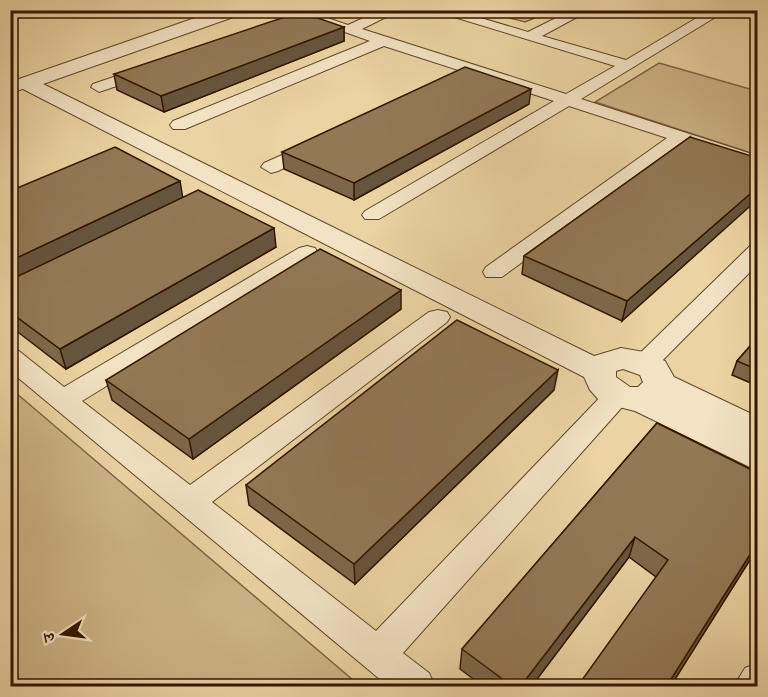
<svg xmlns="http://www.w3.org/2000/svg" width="768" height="697" viewBox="0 0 768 697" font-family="'IM FELL English','Noto Serif Devanagari',serif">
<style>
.green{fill:#cdb387;stroke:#806444;stroke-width:1.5}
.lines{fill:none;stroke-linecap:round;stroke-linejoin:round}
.minor-casing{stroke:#614529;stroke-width:2}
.tertiary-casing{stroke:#614529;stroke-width:2}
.minor{fill:#f3e2c3;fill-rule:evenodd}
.tertiary{fill:#f3e2c3;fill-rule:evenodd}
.wall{fill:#7e6749;stroke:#331600;stroke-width:1.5}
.shaded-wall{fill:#67543c;stroke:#331600;stroke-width:1.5}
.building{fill:#937855;stroke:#331600;stroke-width:1.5}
</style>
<rect width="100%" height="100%" fill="#ecd3a3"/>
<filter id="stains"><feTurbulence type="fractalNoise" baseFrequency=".00333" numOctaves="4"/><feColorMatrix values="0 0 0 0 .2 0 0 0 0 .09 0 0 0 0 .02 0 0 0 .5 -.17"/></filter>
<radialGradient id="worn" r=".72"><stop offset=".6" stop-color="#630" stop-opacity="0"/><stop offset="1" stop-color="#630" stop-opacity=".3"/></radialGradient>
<!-- green -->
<g class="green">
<polygon points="484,11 552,11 525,22"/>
<polygon points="659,63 757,91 757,155 595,102"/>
<polygon points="16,393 360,686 11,686 10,394"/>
</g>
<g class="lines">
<!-- minor casing -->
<g class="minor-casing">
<g id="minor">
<polygon points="283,10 304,10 348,25 381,10 400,10 362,29 566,94 615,66 431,10 454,10 528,32 572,10 590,10 542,36 626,60 710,10 727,10 581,99 758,156 758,168 683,144 502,277 486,277 483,272 486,267 667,138 569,106 379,219 365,219 362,215 365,211 554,101 384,46 185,129 173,129 170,125 173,121 370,41"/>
<polygon points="149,65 155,67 157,70 155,73 99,92 91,87 93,84"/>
<polygon points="26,78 34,83 32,86 10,93 10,83"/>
<polygon points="314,141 320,142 323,146 320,150 278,171 271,173 261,167 264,163"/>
<polygon points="758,245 758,264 654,369 645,372 636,369 632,363 636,357 750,246"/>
<polygon points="307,246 315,248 318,253 315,258 82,401 190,485 429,312 438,310 447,312 450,317 447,322 212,502 376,631 608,389 618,387 628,389 632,396 403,653 429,673 435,686 388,686 10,371 10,349 19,351 64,387 299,248"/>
<polygon points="758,663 758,686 734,686 745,668"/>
</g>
</g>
<!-- tertiary casing -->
<g class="tertiary-casing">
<path id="tertiary" d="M218,10H244L242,14L43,84L594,356L621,348L644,352L665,361L674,377L758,417V471L635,411L611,405L598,399L590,390L584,377L19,87L16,83L19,79ZM623,369L640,375L643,382L638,387H630L616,377V371Z"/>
</g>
<!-- minor -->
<use href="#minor" class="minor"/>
<!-- tertiary -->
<use href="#tertiary" class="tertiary"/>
</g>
<!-- wall -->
<g class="wall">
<polygon points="344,27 344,41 164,112 117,90 114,74"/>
<polygon points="529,104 354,200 284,169 282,152"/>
<polygon points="690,137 622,321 522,274 524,256"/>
<polygon points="10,191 183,198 276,247 66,369 10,326"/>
<polygon points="401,309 193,459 112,400 106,380"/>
<polygon points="758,337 758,386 732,375 737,361"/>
<polygon points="554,390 355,584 249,505 246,485"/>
<polygon points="657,423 758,473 758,547 670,687 656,577 629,557 531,687 484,687 460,669 462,649"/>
</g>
<!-- shaded-wall -->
<g class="shaded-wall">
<polygon points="344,27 344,41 164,112 161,96"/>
<polygon points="531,89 529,104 354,200 354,183"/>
<polygon points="180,181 183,199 10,283 10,261"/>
<polygon points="758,187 758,199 622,321 627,301"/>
<polygon points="274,228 276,247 66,369 60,349"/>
<polygon points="401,290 401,309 193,459 189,439"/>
<polygon points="558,370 554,390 355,584 354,564"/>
<polygon points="635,537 629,557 531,687 520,687"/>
<polygon points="758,542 758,547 670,687 666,687"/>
</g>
<!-- building -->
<g class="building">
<polygon points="300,12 344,27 161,96 114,74"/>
<polygon points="465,67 531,89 354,183 282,152"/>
<polygon points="690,137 758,158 758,187 627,301 524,256"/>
<polygon points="115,147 180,181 10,261 10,191"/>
<polygon points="198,190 274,228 60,349 10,312 10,280"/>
<polygon points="320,249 401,290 189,439 106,380"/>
<polygon points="457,320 558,370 354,564 246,485"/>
<polygon points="758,337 758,370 737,361"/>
<polygon points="657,423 758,473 758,542 666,687 577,687 668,560 635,537 520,687 513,687 462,649"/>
</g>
<!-- margin -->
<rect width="768" height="697" fill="none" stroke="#ecd3a3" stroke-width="36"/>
<rect x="12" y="12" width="744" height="673" fill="none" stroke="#331600" stroke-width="3"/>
<rect x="18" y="18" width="732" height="661" fill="none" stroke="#331600" stroke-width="1.5"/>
<!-- north arrow -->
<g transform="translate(63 634) rotate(257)" stroke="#f3e2c3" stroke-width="4.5" paint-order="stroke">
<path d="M0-4.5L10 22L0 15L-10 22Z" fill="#331600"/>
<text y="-9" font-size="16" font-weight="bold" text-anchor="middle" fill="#331600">उ</text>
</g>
<rect width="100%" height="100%" filter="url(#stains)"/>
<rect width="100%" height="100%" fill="url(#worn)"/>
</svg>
